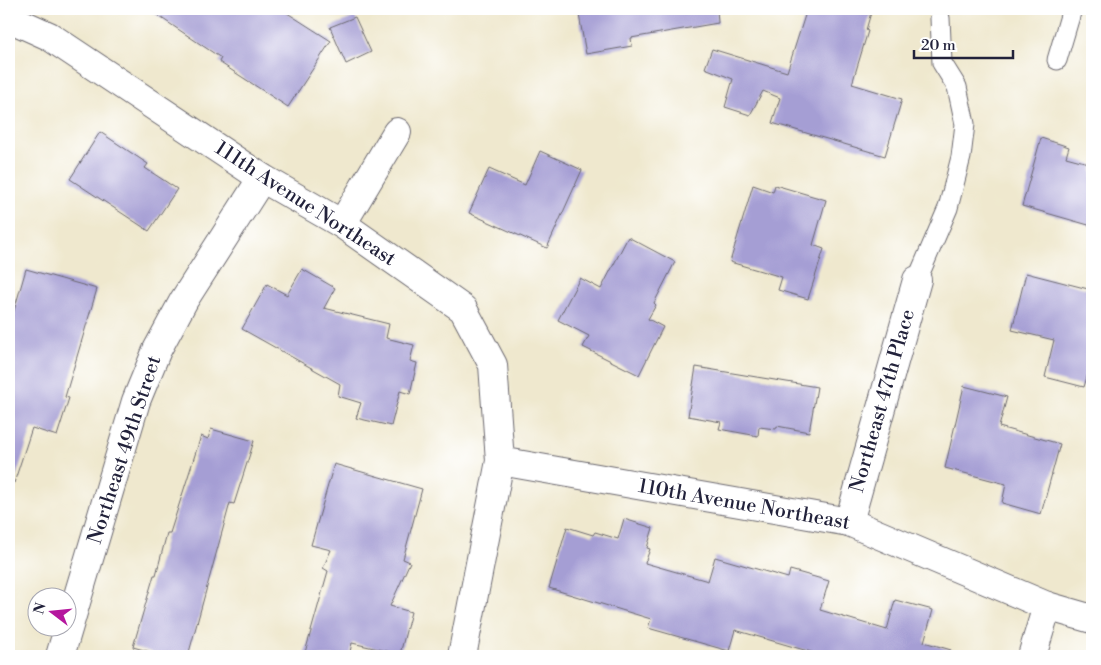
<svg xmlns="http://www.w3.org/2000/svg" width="1101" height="665" viewBox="0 0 1101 665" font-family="'Libre Bodoni',serif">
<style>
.building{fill:#a59ed4}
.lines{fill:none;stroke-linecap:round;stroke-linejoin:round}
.lane-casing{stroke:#6a676e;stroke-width:21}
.street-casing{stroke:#6a676e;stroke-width:30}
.lane{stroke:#fff;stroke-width:19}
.street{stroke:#fff;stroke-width:28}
.labels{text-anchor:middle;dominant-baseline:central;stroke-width:4.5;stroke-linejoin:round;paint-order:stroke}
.street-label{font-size:20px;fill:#22223b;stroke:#fff}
</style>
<rect width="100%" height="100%" fill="#fff"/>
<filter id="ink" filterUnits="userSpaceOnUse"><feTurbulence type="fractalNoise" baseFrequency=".02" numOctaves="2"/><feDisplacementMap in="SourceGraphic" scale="10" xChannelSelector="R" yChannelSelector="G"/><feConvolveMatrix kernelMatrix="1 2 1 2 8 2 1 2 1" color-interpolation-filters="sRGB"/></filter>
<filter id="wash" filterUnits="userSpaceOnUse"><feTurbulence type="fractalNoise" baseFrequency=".0096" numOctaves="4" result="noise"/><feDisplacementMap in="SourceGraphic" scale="20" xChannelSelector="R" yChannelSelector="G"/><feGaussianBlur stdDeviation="1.12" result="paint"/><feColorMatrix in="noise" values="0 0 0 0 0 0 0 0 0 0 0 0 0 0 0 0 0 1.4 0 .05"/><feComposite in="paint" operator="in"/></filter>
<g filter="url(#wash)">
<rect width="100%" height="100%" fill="#efe8ce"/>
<g id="blocks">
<!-- building -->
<g class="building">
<polygon points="148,9 281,9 331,41 288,107 219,62 221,58"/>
<polygon points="578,9 717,9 718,23 631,38 632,46 586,54"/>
<polygon points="807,9 872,9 866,30 868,31 852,84 902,99 885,156 772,123 780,98 763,91 750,115 725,107 733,79 705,68 712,49 787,72"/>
<polygon points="355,17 371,52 346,64 330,27"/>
<polygon points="100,132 148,164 145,168 177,189 149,231 70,179"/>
<polygon points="1041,138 1069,147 1066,157 1092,164 1092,226 1022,206"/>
<polygon points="540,151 582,170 547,248 469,213 489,169 525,185"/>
<polygon points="753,185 773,192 775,185 826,200 813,245 824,249 808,299 778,290 782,277 730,262"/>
<polygon points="628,237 675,262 654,303 656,305 648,319 663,327 639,375 583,347 589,336 558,320 580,278 601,289"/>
<polygon points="26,269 97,289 65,397 69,398 57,436 32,428 14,483 9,482 9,328"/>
<polygon points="302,269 335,288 324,308 389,324 386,338 414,345 410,361 417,363 410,394 400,391 391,426 356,418 361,403 338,396 340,384 242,329 267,284 287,295"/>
<polygon points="1026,273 1092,290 1092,371 1089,370 1084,387 1045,377 1054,340 1012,330"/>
<polygon points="696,367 817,387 809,432 777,426 776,429 759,427 758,436 719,429 721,422 688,416"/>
<polygon points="964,386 1007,397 999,427 1060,444 1041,514 1002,503 1006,484 945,468"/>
<polygon points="211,429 254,441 234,504 230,503 188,656 165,656 133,647 154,575 156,575 167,533 170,533 201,436 208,439"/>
<polygon points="334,464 422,489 403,559 410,562 390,606 411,612 400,654 352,643 349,656 304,656 328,571 323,568 331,550 311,545"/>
<polygon points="624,519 653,528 647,548 650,549 645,563 708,581 715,557 788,578 790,570 829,581 820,610 887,630 895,600 933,610 924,642 951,650 950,656 825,656 735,630 729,651 648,628 651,619 549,588 567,527 593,535 595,532 618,539"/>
</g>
</g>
</g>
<g filter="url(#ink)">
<use href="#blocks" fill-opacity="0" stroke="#6a676e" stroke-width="1"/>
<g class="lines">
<!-- lane casing -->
<g class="lane-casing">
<g id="lane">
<polyline points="1057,60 1072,9"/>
<polyline points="917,280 948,208 961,157 965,124 957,87 942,63 940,18"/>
</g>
</g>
<!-- street casing -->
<g class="street-casing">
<g id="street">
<polyline points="9,18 49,36 262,178 342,224 463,309 493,365 500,461 462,656"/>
<polyline points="342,224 397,132"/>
<polyline points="500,461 849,522 1047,606 1092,619"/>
<polyline points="849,522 917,280"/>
<polyline points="60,656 136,401 157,350 184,300 262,178"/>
<polyline points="1032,656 1047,606"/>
</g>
</g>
<!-- lane -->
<use href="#lane" class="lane"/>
<!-- street -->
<use href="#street" class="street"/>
</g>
</g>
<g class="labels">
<!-- street labels -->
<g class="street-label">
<text transform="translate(305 204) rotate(33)">111th Avenue Northeast</text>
<text transform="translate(883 401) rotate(-74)">Northeast 47th Place</text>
<text transform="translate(125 450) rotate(-72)">Northeast 49th Street</text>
<text transform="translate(744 505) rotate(10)">110th Avenue Northeast</text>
</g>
</g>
<!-- margin -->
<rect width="1101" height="665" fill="none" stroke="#fff" stroke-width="30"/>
<!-- north arrow -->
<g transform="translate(52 612) rotate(286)"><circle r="24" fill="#ffffff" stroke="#a7a7b1"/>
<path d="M0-4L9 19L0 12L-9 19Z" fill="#b5179e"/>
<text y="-8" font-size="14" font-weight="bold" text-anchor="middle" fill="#22223b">N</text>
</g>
<!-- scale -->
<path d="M914 50v8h99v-8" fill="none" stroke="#22223b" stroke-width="2.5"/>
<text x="921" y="50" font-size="15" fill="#22223b" stroke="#ffffff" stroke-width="4" paint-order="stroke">20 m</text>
</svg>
